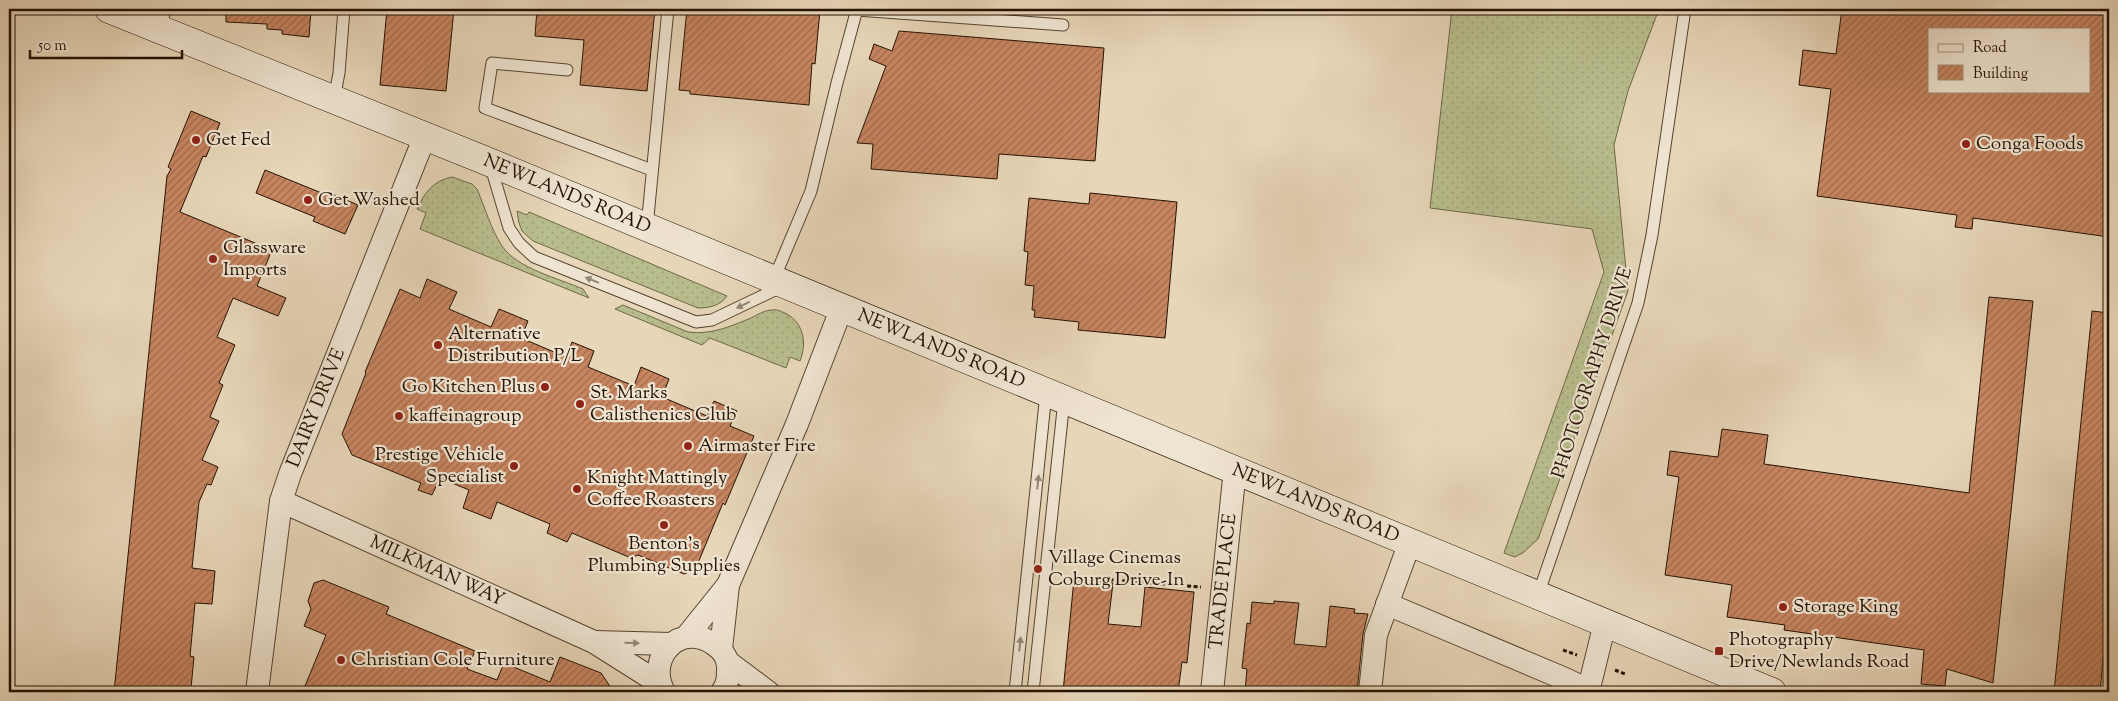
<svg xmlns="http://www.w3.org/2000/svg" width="2118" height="701" viewBox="0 0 2118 701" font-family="'Sorts Mill Goudy',serif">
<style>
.grass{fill:url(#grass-dots);stroke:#6e6848}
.building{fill:url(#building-hatch);stroke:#241202;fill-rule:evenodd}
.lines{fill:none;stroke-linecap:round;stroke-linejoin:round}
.lane-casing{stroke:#554330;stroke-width:13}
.street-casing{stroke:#554330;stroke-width:24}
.secondary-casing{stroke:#241202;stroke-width:29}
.path{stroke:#241202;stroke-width:3;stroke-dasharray:4 2.5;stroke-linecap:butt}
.lane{stroke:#efe4d1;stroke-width:11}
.street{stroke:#efe4d1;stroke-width:22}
.secondary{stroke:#efe4d1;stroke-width:28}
.oneway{fill:#948674}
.poi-dot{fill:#8f2418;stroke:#efe4d1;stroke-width:2}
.labels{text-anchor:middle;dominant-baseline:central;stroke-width:4.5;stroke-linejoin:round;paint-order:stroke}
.poi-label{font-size:19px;fill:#241202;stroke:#efe4d1;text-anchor:start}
.street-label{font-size:19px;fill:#241202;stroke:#efe4d1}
</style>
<defs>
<pattern id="grass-dots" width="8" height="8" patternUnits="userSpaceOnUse" patternTransform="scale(1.25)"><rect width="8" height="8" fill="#b8bd8d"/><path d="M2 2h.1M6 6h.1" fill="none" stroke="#9ea178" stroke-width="1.8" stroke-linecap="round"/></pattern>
<pattern id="building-hatch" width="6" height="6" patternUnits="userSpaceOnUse" patternTransform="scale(1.25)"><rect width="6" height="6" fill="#c78560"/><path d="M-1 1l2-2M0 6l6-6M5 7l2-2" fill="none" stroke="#a16b4d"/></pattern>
</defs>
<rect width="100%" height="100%" fill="#e7d6b8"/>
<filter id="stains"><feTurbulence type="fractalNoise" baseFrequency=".004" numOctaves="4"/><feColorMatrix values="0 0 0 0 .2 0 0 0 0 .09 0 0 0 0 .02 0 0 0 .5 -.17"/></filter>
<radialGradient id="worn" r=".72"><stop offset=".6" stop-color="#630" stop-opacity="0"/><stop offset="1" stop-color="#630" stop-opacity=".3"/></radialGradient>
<!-- grass -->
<g class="grass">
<polygon points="1452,9 1659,9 1628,91 1614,145 1628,291 1538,539 1524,552 1515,557 1504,553 1604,272 1592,229 1430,208"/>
<path d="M452,177L472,184L477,189C485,208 491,229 502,246C516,268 560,279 583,289L589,298L420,229L426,213L417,209C425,192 433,181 452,177Z"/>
<path d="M517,211L527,215L529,212L727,296C720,306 709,308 698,308L533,241L522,231L519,223Z"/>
<path d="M623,305L688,332C711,335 729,327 751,318C757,315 765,310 772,310C778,309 782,312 787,314C804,324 807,343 800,361L790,357L786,368L710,338L702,345L615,309Z"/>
</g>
<!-- building -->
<g class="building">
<polygon points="226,9 311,9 309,37 282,34 282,30 267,29 267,24 226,22"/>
<polygon points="387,9 454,9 446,91 380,85"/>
<polygon points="537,9 655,9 647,91 580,85 584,40 535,36"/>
<polygon points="687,9 820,10 815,64 812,63 809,105 690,94 690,91 679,90"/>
<path d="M1842,9H2109V237L1973,218L1972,229L1955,227L1957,215L1817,196L1831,89L1799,85L1803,50L1836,54ZM1929,29H2089V91H1929Z"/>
<polygon points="899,31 1104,48 1095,161 999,154 997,179 871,169 873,144 857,143 886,66 869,59 874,44 892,51"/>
<polygon points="191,111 220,123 206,157 203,156 180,212 272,250 257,286 286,298 278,316 233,298 217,337 235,345 219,383 223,385 210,417 219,421 202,460 218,467 211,485 207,484 199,502 192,568 215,571 212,604 195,603 190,656 194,657 191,688 186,687 186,692 114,692 167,176 171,169 168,167"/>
<polygon points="265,170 324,194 325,191 358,205 345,234 313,221 315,217 256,193"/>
<polygon points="1090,193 1177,202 1165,338 1078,330 1079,322 1034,317 1035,310 1032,310 1034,286 1025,285 1028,252 1024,251 1029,198 1089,204"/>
<polygon points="427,279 457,292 449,309 491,327 499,309 528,321 521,338 566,357 572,342 594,351 588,367 634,386 641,367 669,379 662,397 707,416 714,401 737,411 730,426 754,436 725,505 723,503 695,570 684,574 638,555 631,558 572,533 567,542 547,533 550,524 497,502 491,519 463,508 469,490 440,478 432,495 418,490 421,483 352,455 342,434 366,373 365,372 400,289 420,298"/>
<polygon points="1989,297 2033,301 1993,683 1947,669 1945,686 1921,684 1924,650 1784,630 1785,625 1727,617 1732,585 1665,575 1679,477 1667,475 1670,451 1718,457 1722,429 1768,435 1764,464 1969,493"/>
<polygon points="2092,311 2109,313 2109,596 2100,692 2054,692"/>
<polygon points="1074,579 1113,583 1108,624 1141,627 1145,587 1194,592 1187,663 1182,662 1178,692 1063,692"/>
<polygon points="323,580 389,607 386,614 475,651 467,669 497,680 504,663 550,682 560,657 601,673 614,692 320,692 305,686 326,635 304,626 311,609 308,601 314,583"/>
<polygon points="1274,601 1299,603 1294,644 1326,647 1330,606 1355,609 1354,613 1368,614 1363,634 1357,692 1245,692 1247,669 1242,668 1247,623 1250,624 1252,602 1274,604"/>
</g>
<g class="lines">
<!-- lane casing -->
<g class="lane-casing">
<g id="lane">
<polyline points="857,10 1063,25"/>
<polyline points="567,70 492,63 485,108 652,170"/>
<polyline points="334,99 339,73 344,9"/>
<polyline points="490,164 509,228 519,243 534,257 696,322 712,320 783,286"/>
<polyline points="647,227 668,9"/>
<polyline points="774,279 811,191 837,83 857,9"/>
<polyline points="1538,595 1638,303 1652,235 1685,9"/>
<polyline points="1015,692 1046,393"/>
<polyline points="1033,692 1064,400"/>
</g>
</g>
<!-- street casing -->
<g class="street-casing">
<g id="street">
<polyline points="156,28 159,9"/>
<path id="s1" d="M281,501L594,642L659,683"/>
<polyline points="1387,604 1565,679 1592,692"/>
<polyline points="687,636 728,585 797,424 842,307"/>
<polyline points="595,642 671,644"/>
<polyline points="721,649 728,585"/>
<polyline points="728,662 768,692"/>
<path id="s2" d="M257,692L281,501L290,474L425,136"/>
<path d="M664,692C645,657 681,620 715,645C722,650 728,658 728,667C728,678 728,684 722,692"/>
<path id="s3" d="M1212,692L1235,469"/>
<polyline points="1370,692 1376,635 1410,542"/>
<polyline points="1588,692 1605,623"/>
</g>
</g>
<!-- secondary casing -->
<g class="secondary-casing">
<g id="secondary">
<path id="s4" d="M109,9L489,162L1772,692"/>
</g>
</g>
<!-- path -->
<g class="path">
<polyline points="1077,577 1201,587"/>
<polyline points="1563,650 1577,655"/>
<polyline points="1615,670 1625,674"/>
</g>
<!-- lane -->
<use href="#lane" class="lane"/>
<!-- street -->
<use href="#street" class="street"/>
<!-- secondary -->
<use href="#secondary" class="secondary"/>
</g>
<!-- one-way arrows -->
<defs><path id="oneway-solid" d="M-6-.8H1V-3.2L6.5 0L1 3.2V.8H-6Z" transform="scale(1.25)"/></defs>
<g class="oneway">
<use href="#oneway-solid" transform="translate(592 280) rotate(-158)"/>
<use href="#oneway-solid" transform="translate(743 305) rotate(154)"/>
<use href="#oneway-solid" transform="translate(1038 482) rotate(-84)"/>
<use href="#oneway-solid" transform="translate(632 643) rotate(1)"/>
<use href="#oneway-solid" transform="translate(1020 644) rotate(-84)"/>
</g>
<!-- markers -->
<g class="poi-dot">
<circle cx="196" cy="140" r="5"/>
<circle cx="1966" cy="144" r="5"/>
<circle cx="308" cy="200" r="5"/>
<circle cx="213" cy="259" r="5"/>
<circle cx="438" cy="345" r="5"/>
<circle cx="545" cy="387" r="5"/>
<circle cx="580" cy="404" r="5"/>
<circle cx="399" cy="416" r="5"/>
<circle cx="688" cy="446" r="5"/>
<circle cx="514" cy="466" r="5"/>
<circle cx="577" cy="489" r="5"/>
<circle cx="664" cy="525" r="5"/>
<circle cx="1038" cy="569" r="5"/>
<circle cx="1783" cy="607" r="5"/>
<rect x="1714" y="646" width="10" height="10" rx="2.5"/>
<circle cx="341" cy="660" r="5"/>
</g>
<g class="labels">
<!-- poi labels -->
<g class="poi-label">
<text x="206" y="140">Get Fed</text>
<text x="1976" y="144">Conga Foods</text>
<text x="318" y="200">Get Washed</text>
<text x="223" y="248">Glassware<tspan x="223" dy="22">Imports</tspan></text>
<text x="448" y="334">Alternative<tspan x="448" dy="22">Distribution P/L</tspan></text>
<text x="535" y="387" text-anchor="end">Go Kitchen Plus</text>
<text x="590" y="393">St. Marks<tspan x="590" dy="22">Calisthenics Club</tspan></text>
<text x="409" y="416">kaffeinagroup</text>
<text x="698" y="446">Airmaster Fire</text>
<text x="504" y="455" text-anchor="end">Prestige Vehicle<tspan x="504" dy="22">Specialist</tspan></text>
<text x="587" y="478">Knight Mattingly<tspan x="587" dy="22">Coffee Roasters</tspan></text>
<text x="664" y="544" text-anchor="middle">Benton's<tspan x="664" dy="22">Plumbing Supplies</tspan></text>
<text x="1048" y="558">Village Cinemas<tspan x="1048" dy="22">Coburg Drive-In</tspan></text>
<text x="1793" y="607">Storage King</text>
<text x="1729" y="640">Photography<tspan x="1729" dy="22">Drive/Newlands Road</tspan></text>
<text x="351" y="660">Christian Cole Furniture</text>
</g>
<!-- street labels -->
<g class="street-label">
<text stroke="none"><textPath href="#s4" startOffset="494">NEWLANDS ROAD</textPath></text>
<text stroke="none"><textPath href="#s4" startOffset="899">NEWLANDS ROAD</textPath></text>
<text transform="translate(1593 373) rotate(-72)">PHOTOGRAPHY DRIVE</text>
<text stroke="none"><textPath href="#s2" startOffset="292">DAIRY DRIVE</textPath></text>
<text stroke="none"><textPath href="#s4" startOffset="1304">NEWLANDS ROAD</textPath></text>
<text stroke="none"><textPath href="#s1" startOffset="171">MILKMAN WAY</textPath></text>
<text stroke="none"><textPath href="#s3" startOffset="111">TRADE PLACE</textPath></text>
</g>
</g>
<!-- margin -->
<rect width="2118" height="701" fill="none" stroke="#e7d6b8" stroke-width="30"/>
<rect x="10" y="10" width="2098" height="681" fill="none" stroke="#241202" stroke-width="2.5"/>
<rect x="15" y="15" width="2088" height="671" fill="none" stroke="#241202"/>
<!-- legend -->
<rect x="1928" y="28" width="162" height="65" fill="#efe4d1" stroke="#9e907e"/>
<rect x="1938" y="44" width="25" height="8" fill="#efe4d1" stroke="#9e907e"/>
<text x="1973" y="52" font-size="15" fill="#241202">Road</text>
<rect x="1938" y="65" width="25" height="15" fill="url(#building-hatch)" stroke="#9e907e"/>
<text x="1973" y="78" font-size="15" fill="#241202">Building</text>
<!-- scale -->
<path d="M30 50v8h152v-8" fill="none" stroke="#241202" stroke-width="2.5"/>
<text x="38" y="50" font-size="15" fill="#241202" stroke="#efe4d1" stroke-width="4" paint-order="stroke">50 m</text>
<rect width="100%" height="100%" filter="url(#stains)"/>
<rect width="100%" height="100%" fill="url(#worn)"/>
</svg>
